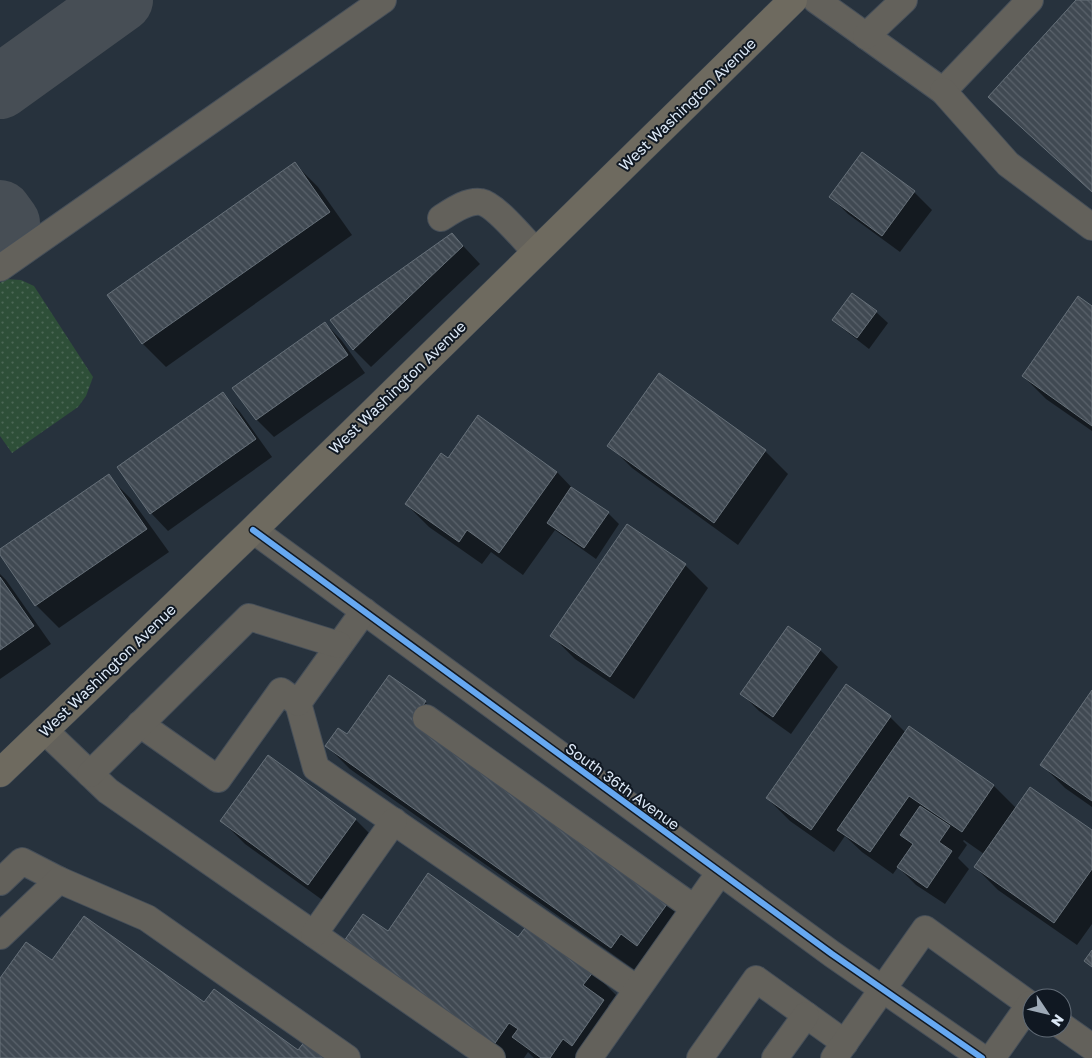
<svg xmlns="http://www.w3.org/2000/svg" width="1092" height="1058" viewBox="0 0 1092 1058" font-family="'Golos Text',sans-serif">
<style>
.grass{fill:url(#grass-dots)}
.shadow{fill:#0007}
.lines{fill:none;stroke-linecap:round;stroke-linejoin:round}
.taxiway{stroke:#474e55;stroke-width:64}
.building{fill:url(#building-back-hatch);stroke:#667079}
.minor-casing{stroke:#464f59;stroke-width:28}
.major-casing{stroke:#464f59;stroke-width:29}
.minor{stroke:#63615b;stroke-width:26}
.major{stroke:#6e6a5f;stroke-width:28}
.cycleway-casing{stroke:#101822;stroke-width:9}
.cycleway{stroke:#66a8f1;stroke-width:6}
.labels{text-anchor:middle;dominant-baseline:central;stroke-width:4;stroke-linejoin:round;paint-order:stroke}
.street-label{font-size:15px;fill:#dde9f7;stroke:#101822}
</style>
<defs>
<pattern id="grass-dots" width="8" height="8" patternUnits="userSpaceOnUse" patternTransform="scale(1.25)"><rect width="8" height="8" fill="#2e4f38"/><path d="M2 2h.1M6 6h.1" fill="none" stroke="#4c6856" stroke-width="1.8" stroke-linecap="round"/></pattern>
<pattern id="building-back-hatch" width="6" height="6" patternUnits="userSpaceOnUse" patternTransform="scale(1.25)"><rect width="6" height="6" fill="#404952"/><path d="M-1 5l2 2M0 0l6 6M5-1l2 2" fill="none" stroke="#5b636c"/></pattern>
</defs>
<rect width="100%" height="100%" fill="#27323d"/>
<!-- grass -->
<polygon class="grass" points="5,279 21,280 34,286 93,377 86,396 78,407 12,453 0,436 0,283"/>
<!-- shadow -->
<g class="shadow">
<polygon points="1077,0 1092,0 1092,192 989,97"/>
<polygon points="863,154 914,192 932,210 900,252 848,214 831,197"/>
<polygon points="295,164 318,187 352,235 166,367 143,344 109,295"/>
<polygon points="452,234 480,264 371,367 354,350 332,321"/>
<polygon points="1092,308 1092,431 1046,399 1023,376"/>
<polygon points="876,312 888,323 869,349 846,331 834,320"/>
<polygon points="325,323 342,341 365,373 274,437 256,419"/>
<polygon points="659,375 765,451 788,474 738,545 632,468 609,445"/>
<polygon points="223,394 240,412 272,457 168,531 151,513"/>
<polygon points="448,460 557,472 575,491 608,513 619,524 596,559 555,530 523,575 491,552 482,564 429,527 406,504"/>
<polygon points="108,476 131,499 169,552 59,628 36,605 0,553 0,550"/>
<polygon points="627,526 685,565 708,588 634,699 575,659 552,636"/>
<polygon points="0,574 6,580 51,644 0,679"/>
<polygon points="820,650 838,667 791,734 759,711 742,694"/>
<polygon points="1092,692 1092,807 1065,788 1042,765"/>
<polygon points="425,702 448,725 669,901 692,924 661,968 644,956 635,970 350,769 327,746"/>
<polygon points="890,717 906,733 909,728 994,786 1016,808 1092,832 1092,924 1077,945 998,890 975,867 984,854 964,840 963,841 967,845 958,858 969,869 945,904 916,885 898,867 893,874 862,852 845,836 834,852 790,821 767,798"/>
<polygon points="355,819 378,842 332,907 245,844 222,821"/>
<polygon points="388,932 519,939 593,972 616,995 608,1006 626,1024 603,1058 534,1058 528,1052 524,1058 503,1058"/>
</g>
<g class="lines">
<!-- taxiway -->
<g class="taxiway">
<polyline points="0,87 121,0"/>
<polyline points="0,212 8,223"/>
</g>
</g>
<!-- building -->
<g class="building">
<polygon points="1076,0 1092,0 1092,192 988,97"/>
<polygon points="862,152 915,191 882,236 829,197"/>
<polygon points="295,162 330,212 142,344 107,295"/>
<polygon points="452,233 463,246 353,350 330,320"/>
<polygon points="852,293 877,311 857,338 832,320"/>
<polygon points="1078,296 1092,306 1092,426 1022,376"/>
<polygon points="325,322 348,355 256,420 232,388"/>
<polygon points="659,373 766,450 714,523 607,446"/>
<polygon points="223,392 256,439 150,514 117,467"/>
<polygon points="478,415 557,472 499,553 467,530 459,542 405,504 441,453 448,458"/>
<polygon points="109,474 147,529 35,606 0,555 0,549"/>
<polygon points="571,487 609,512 584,548 547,523"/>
<polygon points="627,524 686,564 610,677 550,636"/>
<polygon points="0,577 34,626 0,650"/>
<polygon points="788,626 821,649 773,717 740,694"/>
<polygon points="389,675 426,701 413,719 670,900 637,946 621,934 611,948 325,746 338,728 347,734"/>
<polygon points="846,684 891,716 811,830 766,798"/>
<polygon points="1092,690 1092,801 1040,765"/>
<polygon points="909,726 994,785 962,832 909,796 870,852 837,830"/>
<polygon points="268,755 356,819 308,885 220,821"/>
<polygon points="1030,787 1092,830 1092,869 1054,923 974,867"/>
<polygon points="920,806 950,826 939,842 952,851 927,888 897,867 913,844 900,835"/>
<polygon points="428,873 518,937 528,924 594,971 583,985 604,1000 572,1046 563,1039 550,1058 541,1058 512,1037 518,1029 509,1023 493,1046 344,941 363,914 388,931"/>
<polygon points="84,916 204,1002 214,989 298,1050 309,1036 340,1058 0,1058 0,978 26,942 52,960"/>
<polygon points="1092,950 1092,967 1084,961"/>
</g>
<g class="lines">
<!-- minor casing -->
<g class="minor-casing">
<g id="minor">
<polyline points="816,0 943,91 1030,0"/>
<polyline points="866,36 904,0"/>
<polyline points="943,91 1008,164 1092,227"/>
<path d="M441,218C452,211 467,200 481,202C496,205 524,240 536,252"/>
<polyline points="0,268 383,0"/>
<polyline points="253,530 832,954 982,1058"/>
<polyline points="298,703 316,768 637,989"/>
<polyline points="426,718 694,908"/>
<polyline points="140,724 218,779 281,691 298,703 364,611"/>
<polyline points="44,730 108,791 492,1058"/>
<polyline points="90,774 249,617 339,645"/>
<polyline points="0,882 22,861 59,880"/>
<polyline points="314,934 394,821"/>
<polyline points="0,936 59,880 147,918 347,1058"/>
<polyline points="1062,1026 1092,1047"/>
<polyline points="589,1058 720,872"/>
<polyline points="700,1058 756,979 845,1043"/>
<polyline points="775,1058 806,1015"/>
<polyline points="834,1058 925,929 1032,1006"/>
<polyline points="992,1058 1030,1004"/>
</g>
</g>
<!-- major casing -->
<g class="major-casing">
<polyline id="major" points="0,773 253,530 793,0"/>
</g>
<!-- minor -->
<use href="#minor" class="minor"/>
<!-- major -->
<use href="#major" class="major"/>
<!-- cycleway casing -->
<g class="cycleway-casing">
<polyline id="cycleway" points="253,530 832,954 982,1058"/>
</g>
<!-- cycleway -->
<use href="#cycleway" class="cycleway"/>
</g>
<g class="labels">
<!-- street labels -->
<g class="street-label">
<text transform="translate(687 104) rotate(-44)">West Washington Avenue</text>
<text transform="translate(397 387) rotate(-44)">West Washington Avenue</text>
<text transform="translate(107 670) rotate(-44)">West Washington Avenue</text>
<text transform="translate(623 786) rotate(36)">South 36th Avenue</text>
</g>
</g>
<!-- north arrow -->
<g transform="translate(1047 1013) rotate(125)"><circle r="24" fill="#101822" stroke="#626c77"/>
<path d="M0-4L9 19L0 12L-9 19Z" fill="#9da9b6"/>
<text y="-8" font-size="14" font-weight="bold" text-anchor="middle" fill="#dde9f7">N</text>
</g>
</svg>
